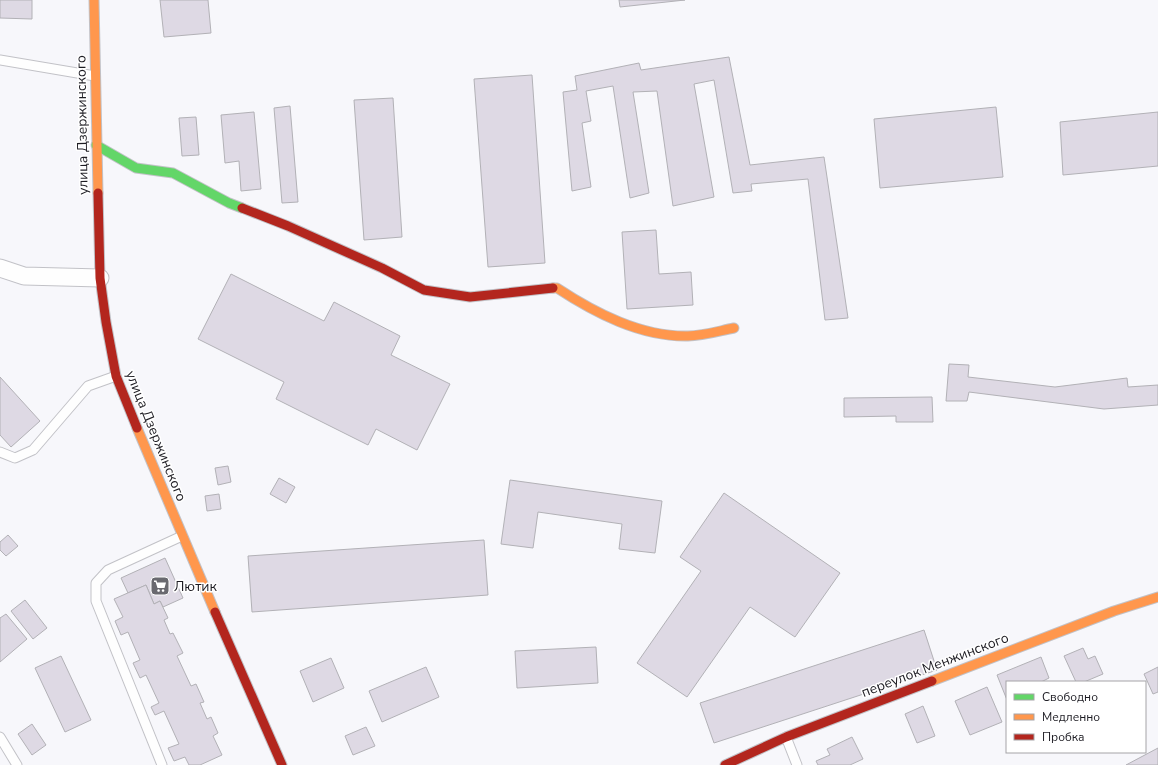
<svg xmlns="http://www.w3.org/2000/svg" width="1158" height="765" viewBox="0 0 1158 765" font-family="'Nunito Sans',sans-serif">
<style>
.building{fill:#ded9e4;stroke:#b2b1b6}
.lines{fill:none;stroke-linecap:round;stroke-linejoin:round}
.lane-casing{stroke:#c2c2c7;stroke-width:11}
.street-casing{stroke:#c2c2c7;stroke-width:19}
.fast-casing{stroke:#c2c2c7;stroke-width:11}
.slow-casing{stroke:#c2c2c7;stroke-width:11}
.jam-casing{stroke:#c2c2c7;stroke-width:11}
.lane{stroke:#fefefe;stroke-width:9}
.street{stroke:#fefefe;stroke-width:17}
.fast{stroke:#63d668;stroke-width:9}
.slow{stroke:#ff974d;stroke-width:9}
.jam{stroke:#b3261e;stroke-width:9}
.labels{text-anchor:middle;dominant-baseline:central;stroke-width:3;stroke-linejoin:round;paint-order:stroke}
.street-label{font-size:14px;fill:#1d1c23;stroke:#fff}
.poi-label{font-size:14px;fill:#1d1c23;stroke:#fff;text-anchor:start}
</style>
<rect width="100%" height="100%" fill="#f7f7fb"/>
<!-- building -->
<g class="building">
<polygon points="0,0 32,0 32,19 0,18"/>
<polygon points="160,0 208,0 211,33 164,37"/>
<polygon points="619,0 685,0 620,7"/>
<polygon points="729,57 750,165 824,157 848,318 825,320 808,179 751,184 752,191 733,193 714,80 694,84 714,197 673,206 657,91 633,92 649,193 630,198 613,86 586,91 591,121 582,123 591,187 572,191 563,92 577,90 575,76 639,63 641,70"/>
<polygon points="532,75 545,263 488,267 474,79"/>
<polygon points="393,98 402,237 364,240 354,100"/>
<polygon points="290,106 298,202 282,203 274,108"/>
<polygon points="996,107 1003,177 880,188 874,119"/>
<polygon points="254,112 261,189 241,191 239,161 225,163 221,115"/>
<polygon points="1158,112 1158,166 1063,175 1060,122"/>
<polygon points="196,117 199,155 182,156 179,118"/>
<polygon points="656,230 659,274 691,272 693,305 627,309 622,232"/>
<polygon points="231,274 324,321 334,302 400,336 391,355 450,384 417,450 376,429 368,445 276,399 284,382 198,339"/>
<polygon points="949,364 969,365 968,377 1055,387 1127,378 1128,387 1158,385 1158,405 1104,409 969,392 967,401 946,401"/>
<polygon points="0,377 40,421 11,447 0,435"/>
<polygon points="932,397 933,422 896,422 896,416 844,417 844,398"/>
<polygon points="228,466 231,482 218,485 215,468"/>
<polygon points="279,478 295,487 286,503 270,494"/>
<polygon points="510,480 662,501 655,553 619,549 622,524 538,512 533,548 501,544"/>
<polygon points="724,493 840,573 795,637 750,607 687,697 637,663 701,571 680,557"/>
<polygon points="219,494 221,509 207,511 205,496"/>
<polygon points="8,535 18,546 6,556 0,550 0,542"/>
<polygon points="484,540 488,595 252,612 248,556"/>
<polygon points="165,558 183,598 163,607 160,601 154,604 146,585 128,593 121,578"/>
<polygon points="146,585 154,604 160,601 168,618 164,620 170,634 173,633 183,653 177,656 191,686 196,684 204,702 200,703 207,719 211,717 218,733 213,736 222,755 200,765 189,765 185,757 174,761 168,748 179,744 164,711 155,715 151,707 159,703 146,675 140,678 133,663 140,660 128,632 121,635 115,621 123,617 114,599"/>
<polygon points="25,600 47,628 33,639 11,611"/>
<polygon points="6,614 27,639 0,662 0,618"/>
<polygon points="924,630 937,670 714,743 700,703"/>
<polygon points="596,647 598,683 517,688 515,651"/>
<polygon points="1083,648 1088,659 1095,656 1103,674 1084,682 1076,682 1064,656"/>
<polygon points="61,656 91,720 65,732 35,668"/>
<polygon points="1041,657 1049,678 1041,682 1007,682 1007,700 997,675"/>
<polygon points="331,658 344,688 313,702 300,671"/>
<polygon points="426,667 439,697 382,722 369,691"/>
<polygon points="1158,667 1158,692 1153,694 1144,674"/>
<polygon points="987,687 1002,722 970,735 955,701"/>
<polygon points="923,706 935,736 917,743 905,714"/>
<polygon points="32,724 46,745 32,755 18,734"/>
<polygon points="366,727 375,746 353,755 345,736"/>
<polygon points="852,737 863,759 850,765 818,765 816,761 830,755 827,749"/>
<polygon points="1158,748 1158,765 1126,765"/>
</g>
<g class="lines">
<!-- lane casing -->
<g class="lane-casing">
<g id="lane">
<polyline points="0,60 95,76"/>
<polyline points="0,452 15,458 33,450 88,386 116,376"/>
<polyline points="0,737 17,765"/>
<polyline points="786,737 797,765"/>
<polyline points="162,765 96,601 96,583 108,570 182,536"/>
</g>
</g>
<!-- street casing -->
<g class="street-casing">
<polyline id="street" points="0,268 24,276 100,278"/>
</g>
<!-- fast casing -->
<g class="fast-casing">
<polyline id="fast" points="96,145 136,168 173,173 229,203 242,208"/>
</g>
<!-- slow casing -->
<g class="slow-casing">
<g id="slow">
<polyline points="94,0 98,193"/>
<path d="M553,288H557C595,313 641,337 688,336C703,336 719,331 734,328"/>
<polyline points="137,428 215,612"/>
<polyline points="932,681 1114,611 1158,597"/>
</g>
</g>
<!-- jam casing -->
<g class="jam-casing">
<g id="jam">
<polyline points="98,193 100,278 106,322 116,376 137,428"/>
<polyline points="242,208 288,226 382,268 424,290 470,297 553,288"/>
<polyline points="215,612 282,765"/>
<polyline points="725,765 786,737 932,681"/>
</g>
</g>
<!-- lane -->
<use href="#lane" class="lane"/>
<!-- street -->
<use href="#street" class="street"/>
<!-- fast -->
<use href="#fast" class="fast"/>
<!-- slow -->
<use href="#slow" class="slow"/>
<!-- jam -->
<use href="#jam" class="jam"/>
</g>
<!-- icons -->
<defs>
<g id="supermarket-square" transform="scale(1)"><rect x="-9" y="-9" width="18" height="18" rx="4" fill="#69696f" stroke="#fff"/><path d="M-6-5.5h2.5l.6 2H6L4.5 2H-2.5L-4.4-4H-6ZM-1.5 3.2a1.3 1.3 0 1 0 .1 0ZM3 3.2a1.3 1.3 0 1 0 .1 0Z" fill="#fff"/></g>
</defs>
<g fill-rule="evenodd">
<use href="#supermarket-square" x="160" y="586"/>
</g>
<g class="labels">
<!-- street labels -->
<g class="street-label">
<text transform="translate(82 125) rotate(-91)">улица Дзержинского</text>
<text transform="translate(156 436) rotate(68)">улица Дзержинского</text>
<text transform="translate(935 665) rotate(-21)">переулок Менжинского</text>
</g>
<!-- poi labels -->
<g class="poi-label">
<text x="174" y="586">Лютик</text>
</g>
</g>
<!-- legend -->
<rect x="1006" y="681" width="140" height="72" fill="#ffffff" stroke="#a5a4a7"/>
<rect x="1014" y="694" width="20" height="6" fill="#63d668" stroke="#a5a4a7"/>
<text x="1042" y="701" font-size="12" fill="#1d1c23">Свободно</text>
<rect x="1014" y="714" width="20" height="6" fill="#ff974d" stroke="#a5a4a7"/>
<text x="1042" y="721" font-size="12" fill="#1d1c23">Медленно</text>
<rect x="1014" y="734" width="20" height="6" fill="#b3261e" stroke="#a5a4a7"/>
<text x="1042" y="741" font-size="12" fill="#1d1c23">Пробка</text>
</svg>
